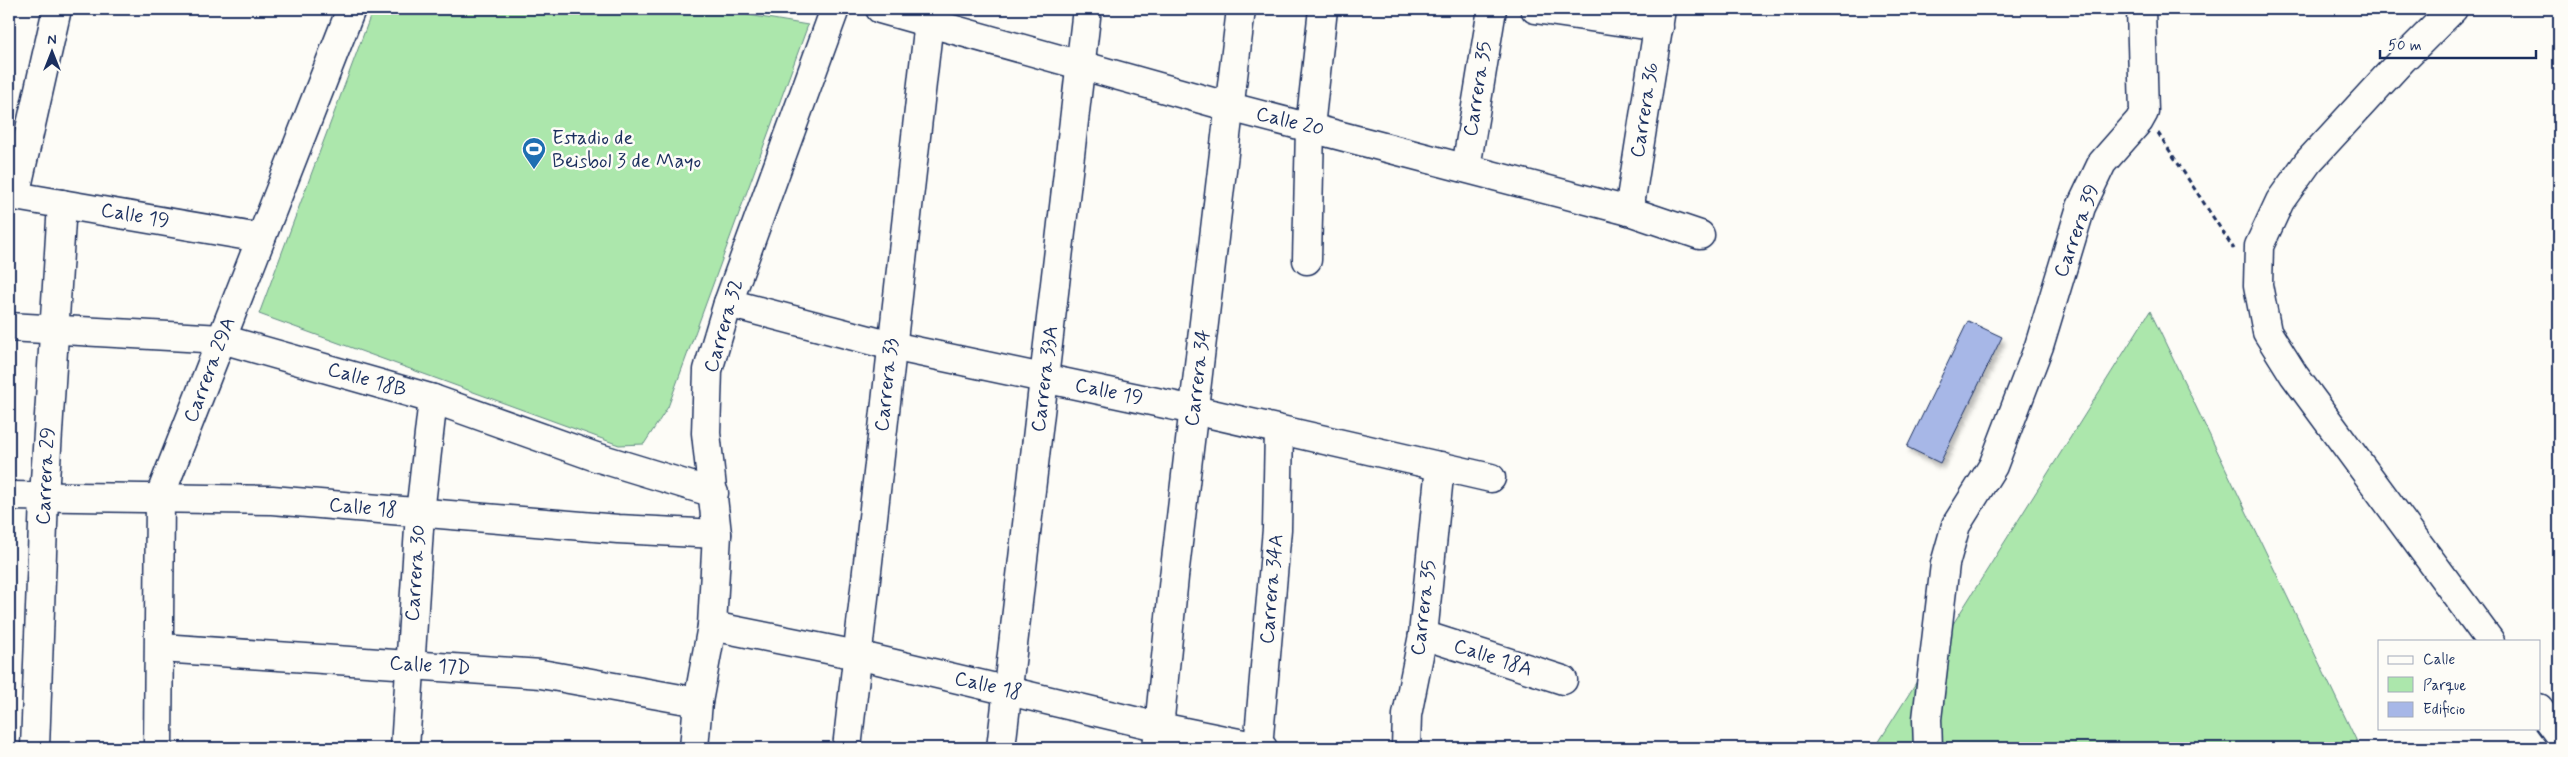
<svg xmlns="http://www.w3.org/2000/svg" width="2568" height="757" viewBox="0 0 2568 757" font-family="Mynerve,sans-serif">
<style>
.green{fill:#ace7ac;stroke:#648b85}
.building{fill:#a7b7e7;stroke:#1b2f5e;filter:url(#shadow)}
.lines{fill:none;stroke-linecap:round;stroke-linejoin:round}
.minor-casing{stroke:#1b2f5e;stroke-width:31}
.path{stroke:#1b2f5e;stroke-width:3;stroke-dasharray:5 4;stroke-linecap:butt}
.minor{stroke:#fdfcf7;stroke-width:28}
.labels{text-anchor:middle;dominant-baseline:central;stroke-width:5;stroke-linejoin:round;paint-order:stroke}
.street-label{font-size:20px;fill:#1b2f5e;stroke:#fdfcf7}
.poi-label{font-size:20px;fill:#1b2f5e;stroke:#fdfcf7;text-anchor:start}
</style>
<defs>
<filter id="shadow"><feDropShadow dx="3" dy="5.5" stdDeviation="2.5" flood-color="#0004"/></filter>
</defs>
<rect width="100%" height="100%" fill="#fdfcf7"/>
<filter id="ink" filterUnits="userSpaceOnUse"><feTurbulence type="fractalNoise" baseFrequency=".02" numOctaves="2"/><feDisplacementMap in="SourceGraphic" scale="10" xChannelSelector="R" yChannelSelector="G"/><feConvolveMatrix kernelMatrix="1 2 1 2 8 2 1 2 1" color-interpolation-filters="sRGB"/></filter>
<g filter="url(#ink)">
<!-- green -->
<g class="green">
<polygon points="373,9 713,9 808,25 668,407 644,444 619,445 259,314"/>
<polygon points="2150,311 2360,748 1875,748"/>
</g>
<!-- building -->
<polygon class="building" points="1968,321 2002,337 1940,463 1907,447"/>
<g class="lines">
<!-- minor casing -->
<g class="minor-casing">
<g id="minor">
<polyline points="880,9 1230,107 1629,211 1700,235"/>
<polyline points="1535,9 1659,27"/>
<polyline points="2453,9 2403,59 2308,162 2280,201 2259,246 2258,285 2267,332 2294,375 2490,641"/>
<polyline points="1466,168 1492,9"/>
<polyline points="9,195 260,238"/>
<polyline points="15,196 57,9"/>
<polyline points="1629,211 1661,9"/>
<polyline points="1307,260 1310,127 1323,9"/>
<polyline points="728,303 892,346 1194,410 1491,478"/>
<polyline points="9,327 222,339 433,399 596,457 714,493"/>
<polyline points="9,496 272,500 618,529 717,534"/>
<polyline points="712,626 857,655 1160,727 1263,748"/>
<polyline points="1423,635 1563,680"/>
<polyline points="161,648 541,674 698,702"/>
<polyline points="2539,708 2559,735"/>
<polyline points="1258,747 1277,529 1279,430"/>
<polyline points="35,748 44,497 62,204"/>
<polyline points="158,748 160,496 351,9"/>
<polyline points="405,748 420,513 433,399"/>
<polyline points="694,748 698,702 712,626 717,534 706,433 708,370 728,303 835,9"/>
<polyline points="847,748 929,21"/>
<polyline points="1001,748 1087,9"/>
<polyline points="1157,748 1174,577 1241,9"/>
<polyline points="1406,748 1407,715 1423,635 1440,466"/>
<polyline points="1928,748 1927,719 1945,564 1956,525 1993,466 2039,346 2081,207 2102,163 2139,121 2144,112 2141,9"/>
</g>
</g>
<!-- path -->
<polyline class="path" points="2158,133 2234,249"/>
<!-- minor -->
<use href="#minor" class="minor"/>
</g>
</g>
<!-- icons -->
<defs>
<g id="stadium-pin" transform="scale(1.25)"><path d="M0 17L-7.5 6A9.5 9.5 0 1 1 7.5 6Z" fill="#1f6fb2" stroke="#fdfcf7"/><path d="M0-5a6.5 5 0 1 0 0 10a6.5 5 0 1 0 0-10ZM-3.5-1.8h7v3.6h-7Z" fill="#fff"/></g>
</defs>
<g fill-rule="evenodd">
<use href="#stadium-pin" x="534" y="149"/>
</g>
<g class="labels">
<!-- street labels -->
<g class="street-label">
<text transform="translate(1478 89) rotate(-81)">Carrera 35</text>
<text transform="translate(1645 110) rotate(-81)">Carrera 36</text>
<text transform="translate(1290 122) rotate(14)">Calle 20</text>
<text transform="translate(135 216) rotate(10)">Calle 19</text>
<text transform="translate(2077 231) rotate(-70)">Carrera 39</text>
<text transform="translate(724 326) rotate(-74)">Carrera 32</text>
<text transform="translate(210 370) rotate(-69)">Carrera 29A</text>
<text transform="translate(1198 378) rotate(-83)">Carrera 34</text>
<text transform="translate(1045 379) rotate(-83)">Carrera 33A</text>
<text transform="translate(367 380) rotate(16)">Calle 18B</text>
<text transform="translate(887 385) rotate(-84)">Carrera 33</text>
<text transform="translate(1109 392) rotate(12)">Calle 19</text>
<text transform="translate(46 476) rotate(-87)">Carrera 29</text>
<text transform="translate(363 508) rotate(5)">Calle 18</text>
<text transform="translate(416 573) rotate(-86)">Carrera 30</text>
<text transform="translate(1272 589) rotate(-85)">Carrera 34A</text>
<text transform="translate(1424 608) rotate(-83)">Carrera 35</text>
<text transform="translate(1493 658) rotate(18)">Calle 18A</text>
<text transform="translate(430 666) rotate(4)">Calle 17D</text>
<text transform="translate(988 686) rotate(13)">Calle 18</text>
</g>
<!-- poi labels -->
<g class="poi-label">
<text x="552" y="138">Estadio de<tspan x="552" dy="23">Beisbol 3 de Mayo</tspan></text>
</g>
</g>
<!-- margin -->
<rect width="2568" height="757" fill="none" stroke="#fdfcf7" stroke-width="30"/>
<rect x="15" y="15" width="2538" height="727" fill="none" stroke="#1b2f5e" stroke-width="2" filter="url(#ink)"/>
<!-- legend -->
<rect x="2378" y="640" width="162" height="90" fill="#fdfcf7" stroke="#a3aaba"/>
<rect x="2388" y="656" width="25" height="8" fill="#fdfcf7" stroke="#a3aaba"/>
<text x="2423" y="664" font-size="15" fill="#1b2f5e">Calle</text>
<rect x="2388" y="677" width="25" height="15" fill="#ace7ac" stroke="#a3aaba"/>
<text x="2423" y="690" font-size="15" fill="#1b2f5e">Parque</text>
<rect x="2388" y="702" width="25" height="15" fill="#a7b7e7" stroke="#a3aaba"/>
<text x="2423" y="714" font-size="15" fill="#1b2f5e">Edificio</text>
<!-- north arrow -->
<g transform="translate(52 52)" stroke="#fdfcf7" stroke-width="4" paint-order="stroke">
<path d="M0-4L9 19L0 12L-9 19Z" fill="#1b2f5e"/>
<text y="-8" font-size="14" font-weight="bold" text-anchor="middle" fill="#1b2f5e">N</text>
</g>
<!-- scale -->
<path d="M2380 50v8h156v-8" fill="none" stroke="#1b2f5e" stroke-width="2.5"/>
<text x="2388" y="50" font-size="15" fill="#1b2f5e" stroke="#fdfcf7" stroke-width="4" paint-order="stroke">50 m</text>
</svg>
